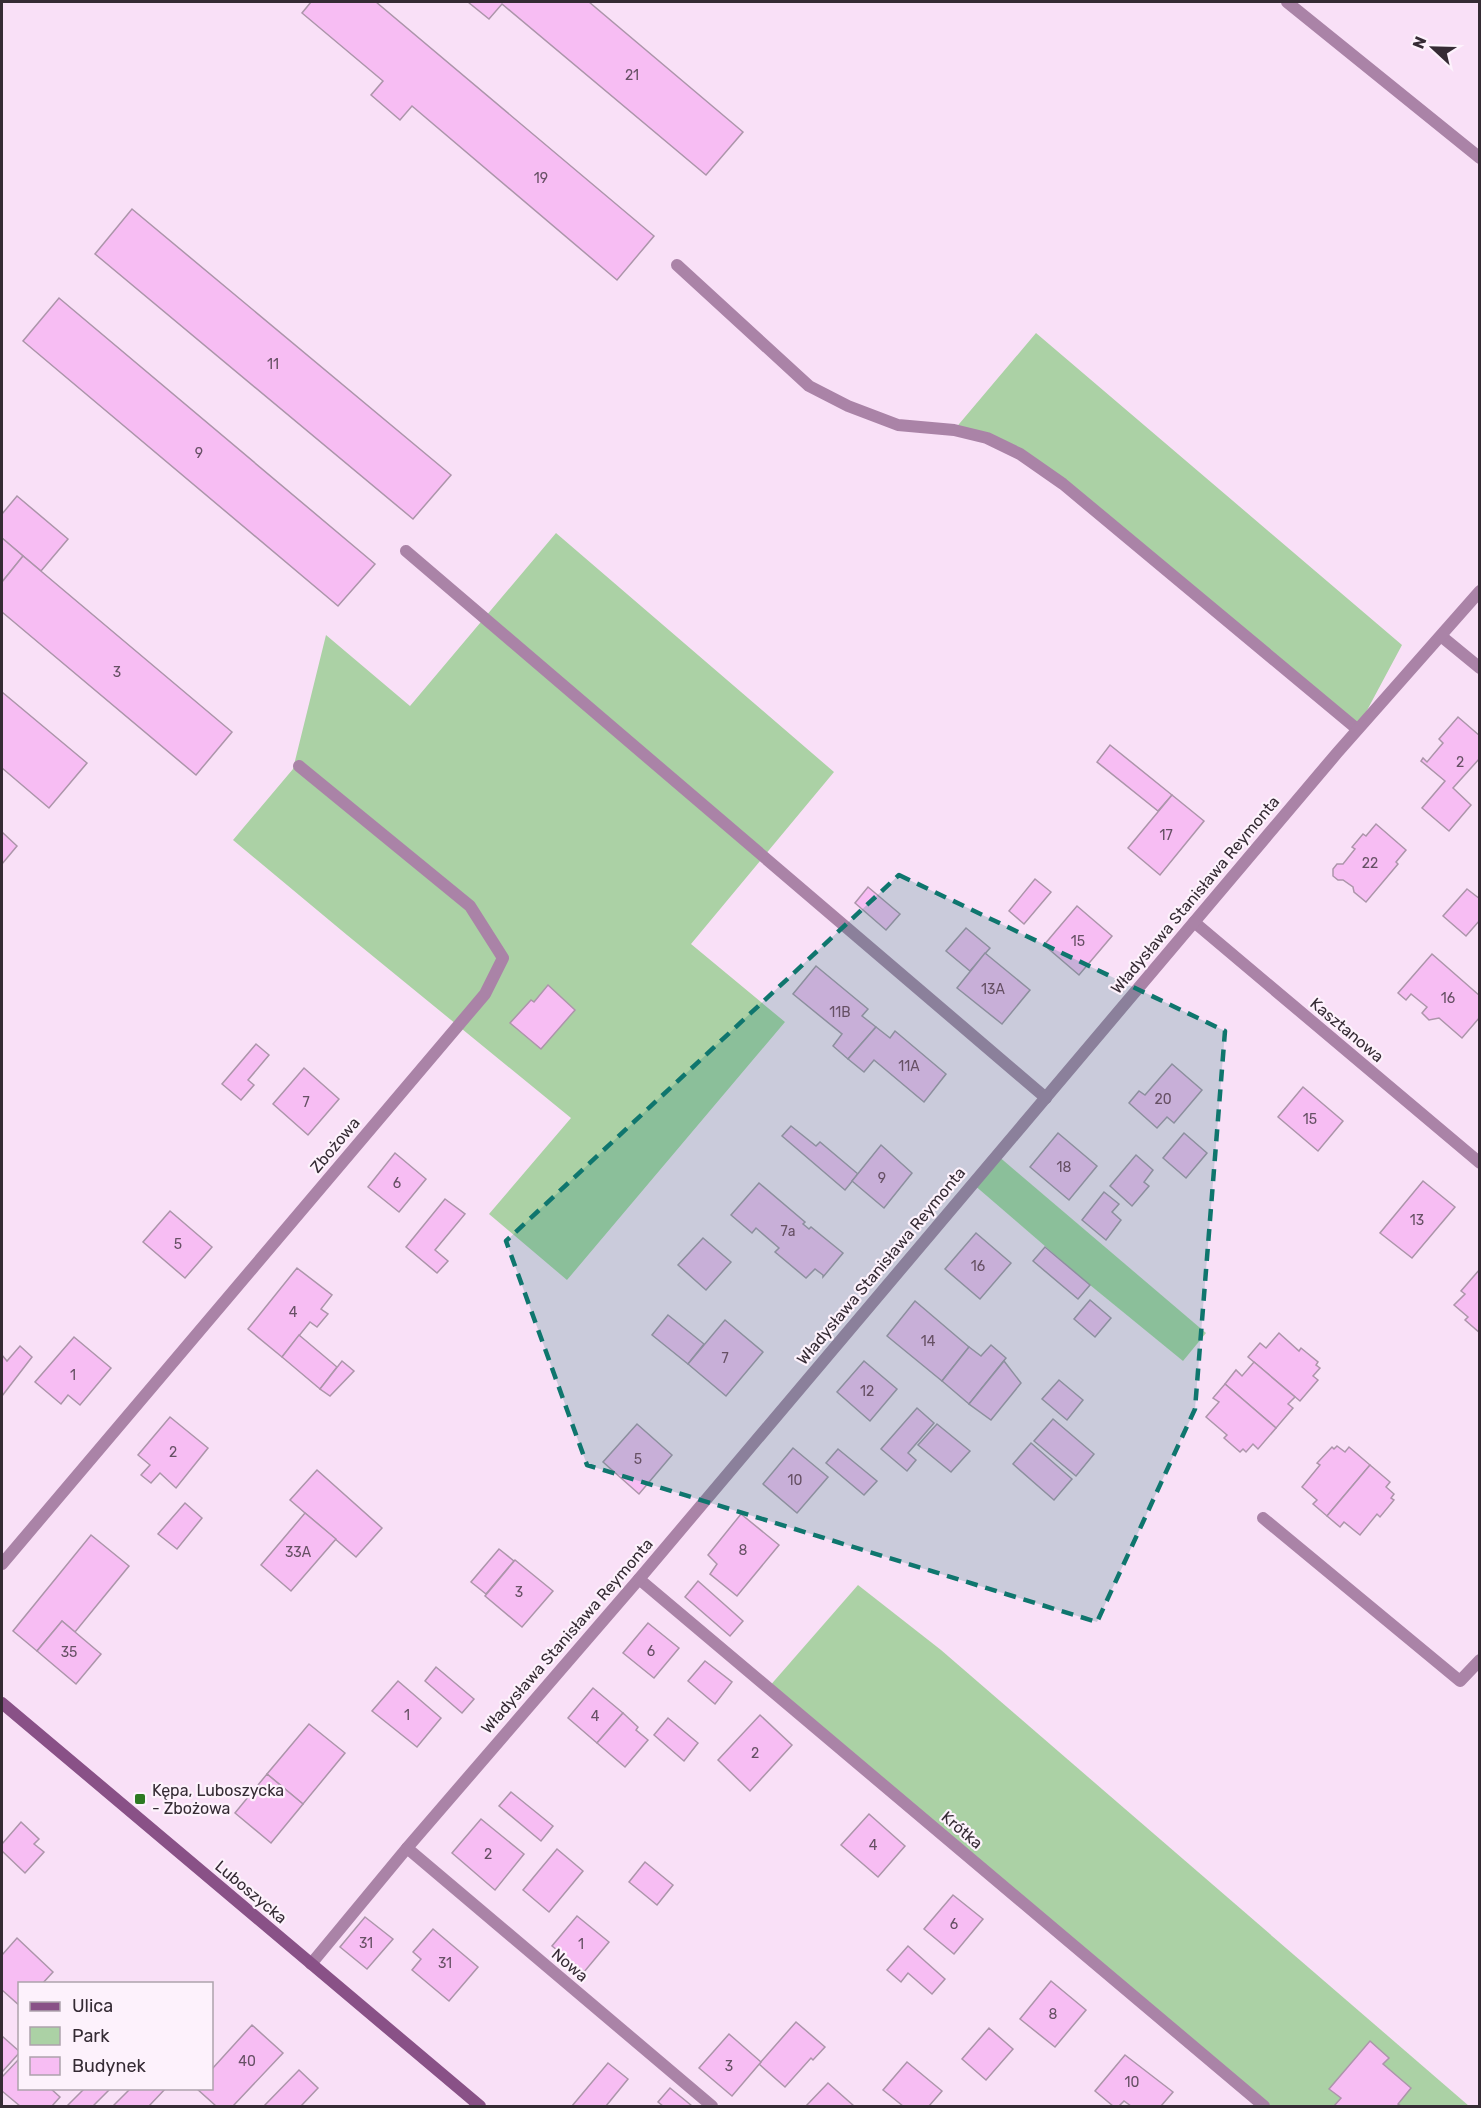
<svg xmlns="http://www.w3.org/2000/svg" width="1481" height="2108" viewBox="0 0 1481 2108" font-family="Rubik,sans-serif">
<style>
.green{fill:#abd1a5}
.building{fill:#f7bdf3;stroke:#ac95aa;stroke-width:1.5}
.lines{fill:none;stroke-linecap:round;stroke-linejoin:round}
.lane{stroke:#aa83a7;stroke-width:12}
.street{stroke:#aa83a7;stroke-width:12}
.secondary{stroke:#895187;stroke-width:12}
.marked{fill:#0f766e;fill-opacity:0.2;stroke:#0f766e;stroke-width:4.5;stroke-dasharray:12 8;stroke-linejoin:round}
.poi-dot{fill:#2d7a22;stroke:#fdf2fc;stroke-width:2}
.labels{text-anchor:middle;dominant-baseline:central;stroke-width:4.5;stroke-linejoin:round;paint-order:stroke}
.number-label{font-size:14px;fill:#665064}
.street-label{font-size:16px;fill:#352b34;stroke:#fdf2fc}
.poi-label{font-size:16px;fill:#352b34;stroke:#fdf2fc;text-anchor:start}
</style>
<rect width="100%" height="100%" fill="#f9e0f7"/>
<!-- green -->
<g class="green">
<polygon points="1036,333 1402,645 1357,729 1020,454 954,430"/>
<polygon points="556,533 834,772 691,944 785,1022 567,1280 489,1214 571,1118 347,935 233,840 293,769 326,635 410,706"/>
<polygon points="997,1155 1206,1333 1183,1361 1090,1285 973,1184"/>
<polygon points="858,1585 941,1650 1469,2106 1264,2106 768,1688"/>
</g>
<!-- building -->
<g class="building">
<polygon points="311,2 376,2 654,236 617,280 412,106 400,120 371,95 383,81 302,13"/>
<polygon points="468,2 589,2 743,132 706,175 502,4 489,19"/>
<polygon points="132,209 451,475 413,519 95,254"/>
<polygon points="59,298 375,564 338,606 23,341"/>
<polygon points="17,496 68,539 41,571 2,538 2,514"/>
<polygon points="2,538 23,556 2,582"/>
<polygon points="23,556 232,732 196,775 2,612 2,582"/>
<polygon points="2,692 87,763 49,808 2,768"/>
<polygon points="1458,717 1480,736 1480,758 1453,788 1471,805 1449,831 1422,808 1445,781 1421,761 1423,758 1427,762 1443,743 1439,739"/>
<polygon points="1110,745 1172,795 1158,811 1097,762"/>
<polygon points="1172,795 1204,821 1160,875 1128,848"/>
<polygon points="1376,824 1406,850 1396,862 1398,864 1366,902 1354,892 1353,887 1343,880 1338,880 1333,876 1333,869 1337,864 1343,864 1355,849 1352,847 1363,834 1366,836"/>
<polygon points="2,832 17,846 2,864"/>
<polygon points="1035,879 1051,892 1024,924 1009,911"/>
<polygon points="868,887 900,914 886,930 855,903"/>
<polygon points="1467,889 1480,899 1480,920 1466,936 1443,916"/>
<polygon points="1077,906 1112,936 1079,975 1044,945"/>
<polygon points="966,928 990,948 970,971 946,951"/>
<polygon points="985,953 1030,990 1002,1024 957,988"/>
<polygon points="1432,954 1480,996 1480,1017 1462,1038 1439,1018 1429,1020 1422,1013 1427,1007 1411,994 1406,1000 1398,993"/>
<polygon points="816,966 868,1009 862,1016 876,1027 848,1059 833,1046 842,1034 793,994"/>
<polygon points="548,985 575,1010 541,1049 510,1023 531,1000 534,1002"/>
<polygon points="876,1027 890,1038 895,1031 946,1074 924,1102 874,1060 864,1072 848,1059"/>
<polygon points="256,1044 269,1055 248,1080 254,1085 241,1100 222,1084"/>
<polygon points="1172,1064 1202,1090 1174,1123 1167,1117 1157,1128 1129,1103 1139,1091 1145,1095"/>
<polygon points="304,1068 339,1099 308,1135 273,1104"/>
<polygon points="1303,1087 1343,1121 1318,1151 1278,1117"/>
<polygon points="791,1126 816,1146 820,1142 858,1174 845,1190 782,1136"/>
<polygon points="1058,1133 1097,1166 1069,1200 1030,1167"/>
<polygon points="1184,1133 1207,1153 1186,1178 1163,1158"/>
<polygon points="881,1145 912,1173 884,1208 852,1181"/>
<polygon points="395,1153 426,1179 399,1212 368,1187"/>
<polygon points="1136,1155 1153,1170 1144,1182 1149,1186 1132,1206 1110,1186"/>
<polygon points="1423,1181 1455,1207 1412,1258 1380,1233"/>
<polygon points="759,1183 805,1222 803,1224 809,1229 811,1227 843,1253 823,1277 823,1275 815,1269 806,1278 775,1252 779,1248 756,1228 752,1233 731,1215"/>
<polygon points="1104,1192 1119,1204 1112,1212 1121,1220 1106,1240 1082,1220"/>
<polygon points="445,1199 465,1214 435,1250 448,1261 437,1273 406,1247"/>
<polygon points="170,1211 212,1247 185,1278 143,1242"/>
<polygon points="976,1233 1011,1263 980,1299 945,1269"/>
<polygon points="703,1238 731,1262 706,1290 678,1265"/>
<polygon points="1045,1247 1090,1285 1078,1299 1033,1261"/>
<polygon points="297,1268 332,1295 321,1309 328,1314 317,1327 310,1322 282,1357 248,1329"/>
<polygon points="1480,1269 1480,1333 1465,1320 1468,1317 1454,1305 1465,1294 1461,1291"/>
<polygon points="1090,1300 1111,1318 1095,1337 1074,1319"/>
<polygon points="915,1301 969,1347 942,1381 887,1336"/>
<polygon points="668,1315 704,1344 688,1364 652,1335"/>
<polygon points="725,1320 763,1352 726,1396 688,1364"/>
<polygon points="1279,1333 1299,1351 1301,1348 1318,1362 1316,1365 1320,1368 1313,1376 1318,1380 1300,1401 1248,1357 1260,1343 1266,1348"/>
<polygon points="299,1335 337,1367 320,1389 282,1357"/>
<polygon points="74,1337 111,1368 80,1405 68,1395 61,1404 35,1382"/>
<polygon points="991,1345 1006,1358 969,1404 942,1381 969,1347 981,1356"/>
<polygon points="20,1346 32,1357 2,1396 2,1355 7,1361"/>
<polygon points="342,1361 354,1371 330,1396 320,1389"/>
<polygon points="864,1361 897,1389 870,1421 837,1392"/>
<polygon points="1004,1361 1021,1383 991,1420 969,1404"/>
<polygon points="1254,1362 1295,1397 1288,1404 1293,1408 1276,1428 1225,1384 1236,1370 1242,1376"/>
<polygon points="1059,1380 1083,1400 1067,1420 1042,1399"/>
<polygon points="1225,1384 1276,1428 1258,1449 1253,1444 1246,1452 1243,1449 1240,1452 1224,1438 1227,1435 1206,1417 1219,1402 1213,1398"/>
<polygon points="917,1408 934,1423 908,1453 916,1460 907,1471 881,1449"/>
<polygon points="170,1417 208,1448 176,1488 160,1473 151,1483 141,1475 150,1465 138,1455"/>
<polygon points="1053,1419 1094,1454 1076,1476 1034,1441"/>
<polygon points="637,1424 672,1455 639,1494 603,1462"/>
<polygon points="937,1424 970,1451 951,1472 918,1445"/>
<polygon points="1031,1443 1072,1479 1054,1500 1013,1464"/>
<polygon points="1337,1446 1345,1452 1349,1447 1370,1465 1327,1516 1313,1504 1317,1500 1302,1487 1320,1465 1317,1463 1332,1447 1334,1449"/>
<polygon points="793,1448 828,1477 797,1513 763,1484"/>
<polygon points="838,1449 877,1481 864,1495 826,1463"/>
<polygon points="1370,1465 1390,1482 1386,1487 1394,1494 1391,1498 1394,1500 1380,1517 1377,1514 1360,1535 1344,1522 1340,1527 1327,1516"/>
<polygon points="317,1470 382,1528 356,1557 290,1500"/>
<polygon points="185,1503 202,1518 177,1549 158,1534"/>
<polygon points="305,1513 336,1539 291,1591 261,1565"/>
<polygon points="741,1514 779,1545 737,1596 710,1574 717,1564 708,1555"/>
<polygon points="91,1535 129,1566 75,1632 62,1621 37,1651 13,1631"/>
<polygon points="499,1549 514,1561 486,1594 471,1582"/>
<polygon points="515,1560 553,1591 522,1627 485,1596"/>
<polygon points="698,1581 743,1621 730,1636 685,1597"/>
<polygon points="62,1621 101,1654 76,1684 37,1651"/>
<polygon points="648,1623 679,1648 654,1678 623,1653"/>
<polygon points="705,1661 732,1682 715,1704 688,1681"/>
<polygon points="436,1667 474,1699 462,1713 425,1681"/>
<polygon points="398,1681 441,1718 417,1747 372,1711"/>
<polygon points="593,1688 623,1713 597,1743 568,1718"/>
<polygon points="623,1713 638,1727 636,1730 648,1740 625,1767 597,1743"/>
<polygon points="760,1715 792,1745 750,1791 718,1760"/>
<polygon points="668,1718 698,1743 684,1761 654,1735"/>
<polygon points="309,1724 345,1753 303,1804 267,1774"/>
<polygon points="267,1774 303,1804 271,1843 235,1813"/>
<polygon points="511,1792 553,1826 541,1841 499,1806"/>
<polygon points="869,1814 905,1846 878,1877 841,1845"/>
<polygon points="481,1819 524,1854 495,1890 452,1853"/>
<polygon points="21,1822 39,1839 34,1844 44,1852 25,1873 2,1851 2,1844"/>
<polygon points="557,1849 583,1871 549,1912 523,1890"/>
<polygon points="645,1862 673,1885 657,1905 629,1882"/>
<polygon points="953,1895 983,1919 954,1954 924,1929"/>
<polygon points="577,1916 609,1942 584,1972 552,1946"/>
<polygon points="365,1917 393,1939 367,1969 340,1947"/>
<polygon points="433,1929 478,1967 449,2001 412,1970 421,1959 413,1952"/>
<polygon points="17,1938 53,1972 42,1984 20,1984 20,2006 2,1990 2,1955"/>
<polygon points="908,1946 945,1979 932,1994 908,1973 901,1982 887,1970"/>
<polygon points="1051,1981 1086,2010 1055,2047 1020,2019"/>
<polygon points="796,2022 825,2047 813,2060 811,2058 785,2087 759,2064"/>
<polygon points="252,2025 283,2053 233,2106 216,2106 196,2088 212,2088 212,2069"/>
<polygon points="989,2028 1013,2049 986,2080 962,2059"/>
<polygon points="729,2034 761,2062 732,2096 699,2068"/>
<polygon points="2,2036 20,2052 2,2072"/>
<polygon points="1370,2041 1389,2058 1383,2064 1411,2088 1398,2104 1401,2106 1334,2106 1341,2098 1329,2089"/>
<polygon points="1125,2055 1173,2092 1161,2106 1131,2106 1124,2101 1119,2106 1113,2106 1095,2091"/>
<polygon points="18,2060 20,2062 20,2088 50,2088 60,2097 52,2106 20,2106 2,2091 2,2077"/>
<polygon points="907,2062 942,2091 929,2106 903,2106 883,2090"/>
<polygon points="608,2063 628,2079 606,2106 572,2106"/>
<polygon points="299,2070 318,2088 301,2106 264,2106"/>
<polygon points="828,2083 854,2106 806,2106"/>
<polygon points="85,2088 111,2088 93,2106 67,2106"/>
<polygon points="131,2088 166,2088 149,2106 113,2106"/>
<polygon points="670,2088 692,2106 663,2106 658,2102"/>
</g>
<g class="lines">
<!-- lane -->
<g class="lane">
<polyline points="1287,2 1480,158"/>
<polyline points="677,265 809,386 848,406 898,425 954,430 987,438 1020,454 1063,484 1357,729"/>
<polyline points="1263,1518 1460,1681 1480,1660"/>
</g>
<!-- street -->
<g class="street">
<polyline points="406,551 1046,1098"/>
<polyline points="1441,636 1480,668"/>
<polyline points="1194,922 1480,1163"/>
<polyline points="2,1564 485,994 503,958 470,906 299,766"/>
<polyline points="639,1579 1264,2106"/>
<polyline points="407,1848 712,2106"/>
<polyline points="311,1964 407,1848 639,1579 1337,753 1480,591"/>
</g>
<!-- secondary -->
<polyline class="secondary" points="2,1703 480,2106"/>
</g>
<!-- marked area -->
<path class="marked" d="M899,875L1225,1031L1195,1409L1097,1622L587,1465L506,1241Z"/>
<!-- markers -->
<rect class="poi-dot" x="134" y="1793" width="12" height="12" rx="3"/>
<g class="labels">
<!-- number labels -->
<g class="number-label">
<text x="632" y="75">21</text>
<text x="541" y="178">19</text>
<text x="273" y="364">11</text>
<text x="199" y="453">9</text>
<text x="117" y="672">3</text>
<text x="1460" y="762">2</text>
<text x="1166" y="835">17</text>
<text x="1370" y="863">22</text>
<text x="1078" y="941">15</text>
<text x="993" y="989">13A</text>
<text x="1448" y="998">16</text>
<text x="840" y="1012">11B</text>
<text x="909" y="1066">11A</text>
<text x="1163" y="1099">20</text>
<text x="306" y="1102">7</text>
<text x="1310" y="1119">15</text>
<text x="1064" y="1167">18</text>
<text x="882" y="1178">9</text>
<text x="397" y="1183">6</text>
<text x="1417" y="1220">13</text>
<text x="788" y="1231">7a</text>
<text x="178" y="1244">5</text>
<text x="978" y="1266">16</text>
<text x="293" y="1312">4</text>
<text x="928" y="1341">14</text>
<text x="725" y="1358">7</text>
<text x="73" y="1375">1</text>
<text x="867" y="1391">12</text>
<text x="173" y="1452">2</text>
<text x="638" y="1459">5</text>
<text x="795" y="1480">10</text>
<text x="743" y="1550">8</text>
<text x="298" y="1552">33A</text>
<text x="519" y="1592">3</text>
<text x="651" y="1651">6</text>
<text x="69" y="1652">35</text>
<text x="407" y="1715">1</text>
<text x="595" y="1716">4</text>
<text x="755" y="1753">2</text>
<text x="873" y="1845">4</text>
<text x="488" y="1854">2</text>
<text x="954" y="1924">6</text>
<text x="366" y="1943">31</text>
<text x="581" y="1944">1</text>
<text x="445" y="1963">31</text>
<text x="1053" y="2014">8</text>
<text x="247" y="2061">40</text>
<text x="729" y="2066">3</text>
<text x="1132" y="2082">10</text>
</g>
<!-- street labels -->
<g class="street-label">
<text transform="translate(1195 895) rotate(-50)">Władysława Stanisława Reymonta</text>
<text transform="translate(1347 1030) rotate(40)">Kasztanowa</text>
<text transform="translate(335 1145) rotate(-50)">Zbożowa</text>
<text transform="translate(881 1266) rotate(-50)">Władysława Stanisława Reymonta</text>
<text transform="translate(567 1636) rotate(-49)">Władysława Stanisława Reymonta</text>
<text transform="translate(962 1830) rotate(40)">Krótka</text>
<text transform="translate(251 1892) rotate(40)">Luboszycka</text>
<text transform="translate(570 1965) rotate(40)">Nowa</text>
</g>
<!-- poi labels -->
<g class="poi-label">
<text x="152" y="1790">Kępa, Luboszycka<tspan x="152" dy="18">- Zbożowa</tspan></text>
</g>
</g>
<!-- border -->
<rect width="1481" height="2108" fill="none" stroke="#352b34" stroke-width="6"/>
<!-- legend -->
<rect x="18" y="1982" width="195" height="108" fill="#fdf2fc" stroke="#ada2ac" stroke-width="1.5"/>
<rect x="30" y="2002" width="30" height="9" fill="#895187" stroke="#ada2ac" stroke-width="1.5"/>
<text x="72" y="2012" font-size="18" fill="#352b34">Ulica</text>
<rect x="30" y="2027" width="30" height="18" fill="#abd1a5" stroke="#ada2ac" stroke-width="1.5"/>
<text x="72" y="2042" font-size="18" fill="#352b34">Park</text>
<rect x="30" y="2057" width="30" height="18" fill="#f7bdf3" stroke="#ada2ac" stroke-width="1.5"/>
<text x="72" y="2072" font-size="18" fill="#352b34">Budynek</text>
<!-- north arrow -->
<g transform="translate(1433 48) rotate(292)" stroke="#fdf2fc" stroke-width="4.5" paint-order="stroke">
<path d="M0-4.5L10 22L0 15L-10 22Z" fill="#352b34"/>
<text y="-9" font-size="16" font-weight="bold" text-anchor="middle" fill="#352b34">N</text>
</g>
</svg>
